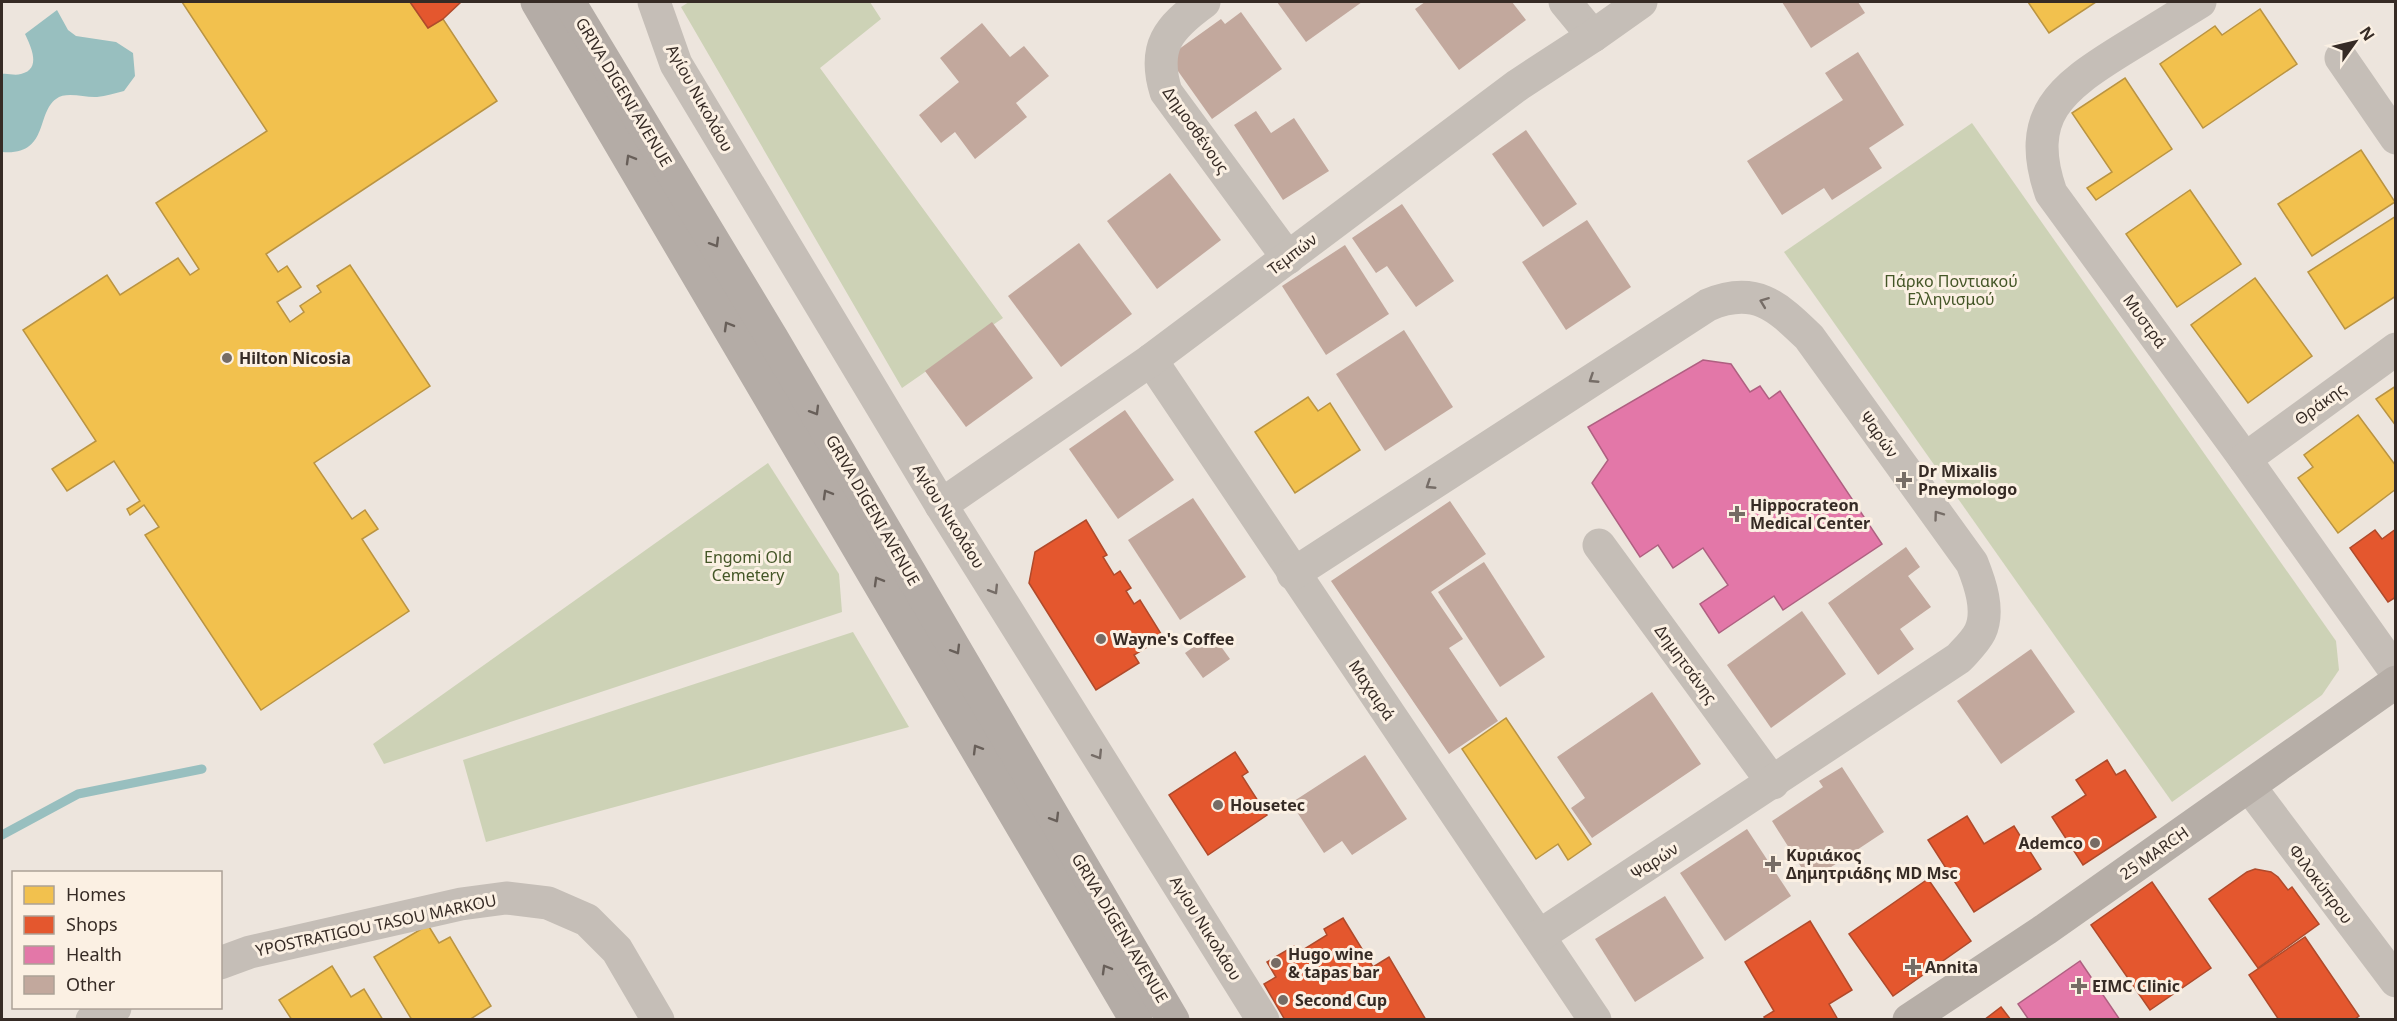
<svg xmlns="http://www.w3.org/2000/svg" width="2397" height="1021" viewBox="0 0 2397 1021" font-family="'Noto Sans',sans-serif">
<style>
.green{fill:#cdd2b6}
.water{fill:#98bfbf}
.homes{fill:#f2c14e;stroke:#ba9442;stroke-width:1.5}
.shops{fill:#e4572e;stroke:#b04a2b;stroke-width:1.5}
.health{fill:#e377a8;stroke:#af6081;stroke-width:1.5}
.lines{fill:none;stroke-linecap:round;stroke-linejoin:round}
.stream{stroke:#98bfbf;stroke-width:9}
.building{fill:#c2a89d}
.street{stroke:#c5beb7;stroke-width:33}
.secondary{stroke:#b6aea7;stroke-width:33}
.primary{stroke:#b4aca6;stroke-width:33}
.oneway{stroke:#685f59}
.oneway2{stroke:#766d67}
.poi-dot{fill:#766c65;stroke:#fbf0e3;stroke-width:2}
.labels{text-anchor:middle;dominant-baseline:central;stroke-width:6;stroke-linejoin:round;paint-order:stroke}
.street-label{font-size:16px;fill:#362b25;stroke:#fbf0e3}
.park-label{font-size:16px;fill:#445627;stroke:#fbf0e3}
.poi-label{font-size:16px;font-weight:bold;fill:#362b25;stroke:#fbf0e3;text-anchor:start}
</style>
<rect width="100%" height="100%" fill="#ede5dd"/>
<!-- green -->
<g class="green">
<polygon points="689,2 870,2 881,19 820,68 1003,318 902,388 681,7"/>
<polygon points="1972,123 2336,641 2339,670 2322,695 2172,802 1784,252"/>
<polygon points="768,463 839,574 842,612 384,764 373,744"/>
<polygon points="853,632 909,727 486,842 463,760"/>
</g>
<!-- water -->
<path class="water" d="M57,10L68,30L76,36L116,42L133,53L135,76L124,91C115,93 106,96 97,97C85,98 66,91 56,99C36,113 49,156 2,152V74C8,73 14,76 21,74C42,69 31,47 25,34Z"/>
<!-- homes -->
<g class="homes">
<polygon points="182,2 410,2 428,28 443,19 497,101 266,254 278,272 287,266 301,287 277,302 290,322 304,312 300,306 321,292 317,286 350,265 430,386 314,463 352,519 365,510 378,529 362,539 409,611 261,710 145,535 159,527 144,505 130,515 127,509 140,501 114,461 67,491 52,469 96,441 23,330 107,275 120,295 178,258 190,275 199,269 156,203 267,131"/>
<polygon points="2028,2 2096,2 2049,33"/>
<polygon points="2260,9 2297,64 2203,128 2160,64 2215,26 2222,35"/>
<polygon points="2125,78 2172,149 2096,200 2087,188 2112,172 2072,113"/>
<polygon points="2361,150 2395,202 2312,256 2278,204"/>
<polygon points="2190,190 2241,264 2177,307 2126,234"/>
<polygon points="2396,216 2396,296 2345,329 2308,272"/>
<polygon points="2255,278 2312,356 2248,403 2191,325"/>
<polygon points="2396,386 2396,426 2376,399"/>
<polygon points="1308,397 1318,411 1330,403 1360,450 1295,493 1255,432"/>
<polygon points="2358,415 2396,466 2396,489 2338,533 2298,478 2313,467 2304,455"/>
<polygon points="1506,718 1591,844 1568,860 1558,844 1536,859 1462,749"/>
<polygon points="428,925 439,943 450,937 491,1006 469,1020 412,1020 374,957"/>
<polygon points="332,966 351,997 364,989 383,1020 292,1020 279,1000"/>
</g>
<!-- shops -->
<g class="shops">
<polygon points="410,2 461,2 443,19 428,28"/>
<polygon points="1086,520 1107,555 1103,557 1114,575 1120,571 1131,588 1126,591 1134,604 1140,600 1163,637 1134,655 1139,663 1096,690 1029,583 1035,552"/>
<polygon points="2396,529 2396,597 2388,602 2350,548 2375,530 2382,539"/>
<polygon points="1235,752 1248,772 1242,776 1267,815 1208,855 1169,795"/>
<polygon points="2107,760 2116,775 2125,770 2156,817 2083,865 2052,817 2086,795 2076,780"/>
<polygon points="1967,816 1984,844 2014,826 2041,869 1974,912 1928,840"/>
<polygon points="2255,869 2271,872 2278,877 2288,890 2292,887 2319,924 2258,968 2209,899 2247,872"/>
<polygon points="1928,879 1971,941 1893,996 1849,934"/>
<polygon points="2152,882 2211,968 2150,1010 2091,925"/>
<polygon points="1343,918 1373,967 1389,957 1426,1020 1285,1020 1264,984 1276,977 1267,962 1294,946 1298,953 1327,935 1324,929"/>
<polygon points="1810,921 1852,990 1829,1004 1837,1018 1835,1020 1766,1020 1764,1017 1774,1011 1745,962"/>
<polygon points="2305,937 2359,1016 2354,1020 2279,1020 2249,975"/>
<polygon points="2001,1007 2011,1020 1984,1020"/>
</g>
<!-- health -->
<g class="health">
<polygon points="1703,360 1731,364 1750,392 1760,386 1769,399 1780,391 1882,544 1783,610 1774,596 1719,633 1700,604 1728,585 1703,548 1673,568 1658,545 1640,557 1592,483 1608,460 1588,427"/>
<polygon points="2080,961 2120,1020 2029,1020 2018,1004"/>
</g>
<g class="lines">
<!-- stream -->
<polyline class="stream" points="2,835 78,794 202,769"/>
</g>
<!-- building -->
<g class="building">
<polygon points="1277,2 1362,2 1306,42"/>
<polygon points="1425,2 1512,2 1526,20 1459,70 1415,9"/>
<polygon points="1782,2 1858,2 1865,13 1811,48"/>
<polygon points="1241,12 1282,69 1212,119 1168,57 1221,19 1225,24"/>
<polygon points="982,23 1010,57 1024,46 1049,76 1016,103 1027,117 975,159 955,132 941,143 919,115 959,82 940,58"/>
<polygon points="1858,52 1904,125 1869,148 1882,168 1832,200 1824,188 1782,215 1747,161 1843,100 1825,73"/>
<polygon points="1256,111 1271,133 1294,118 1329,171 1283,200 1234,125"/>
<polygon points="1526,130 1577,204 1543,227 1492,154"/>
<polygon points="1170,173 1221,240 1157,289 1107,221"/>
<polygon points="1402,204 1454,281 1416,307 1387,266 1376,273 1352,238"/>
<polygon points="1587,220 1631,287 1566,330 1522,262"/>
<polygon points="1079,243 1132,314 1061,367 1008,296"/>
<polygon points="1345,245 1389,314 1326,355 1282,286"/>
<polygon points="992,322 1033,378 966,427 925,371"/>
<polygon points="1404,330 1453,407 1385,451 1336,374"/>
<polygon points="1125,410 1174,480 1118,519 1069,449"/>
<polygon points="1193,498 1246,577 1180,620 1128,540"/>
<polygon points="1450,501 1486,554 1431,592 1463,639 1449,648 1498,721 1449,754 1331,581"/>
<polygon points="1906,547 1920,567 1908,576 1931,607 1900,629 1914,649 1878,675 1828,603"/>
<polygon points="1484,562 1545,657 1500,687 1438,592"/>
<polygon points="1802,611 1846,674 1771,728 1727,665"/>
<polygon points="1212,634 1230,659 1203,678 1185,653"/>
<polygon points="2031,649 2075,712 2001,764 1957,701"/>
<polygon points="1652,692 1701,764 1592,838 1571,808 1585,798 1557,757"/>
<polygon points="1365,755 1407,819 1352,855 1342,841 1324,853 1291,803"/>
<polygon points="1842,767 1884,832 1810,881 1772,821 1823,787 1819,781"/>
<polygon points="1747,829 1791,896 1725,941 1680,873"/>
<polygon points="1665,896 1704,958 1635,1002 1595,939"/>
</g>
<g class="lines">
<!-- street -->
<g class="street">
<polyline points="654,2 676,64 941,505 1263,1020"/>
<path d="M1204,2C1168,28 1152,47 1166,92L1288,258"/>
<polyline points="1565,2 1593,36"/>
<path d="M2200,2C2174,18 2148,34 2122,50C2061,88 2024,115 2051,193L2245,459L2396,672"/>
<polyline points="2341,58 2396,138"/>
<polyline points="1151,360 1595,1020"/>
<polyline points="2245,459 2396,349"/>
<polyline points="941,505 1151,360 1518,85 1593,36 1641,2"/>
<polyline points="1599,545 1773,783"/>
<path d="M1293,574L1708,305C1755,285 1777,306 1809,337L1972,563C1980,583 1990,611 1980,632C1975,642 1966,650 1959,658L1539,936"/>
<polyline points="2249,786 2396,981"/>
<polyline points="220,963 250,952 461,904 506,898 548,903 587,920 617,950 658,1020"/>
<polyline points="92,1020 115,1008"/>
</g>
<!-- secondary -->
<polyline class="secondary" points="1909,1020 2046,929 2396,682"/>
<!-- primary -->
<g class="primary">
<polyline points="537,2 1136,1020"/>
<polyline points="569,2 772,338 1173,1020"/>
</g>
</g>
<!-- one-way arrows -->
<defs><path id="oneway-chevron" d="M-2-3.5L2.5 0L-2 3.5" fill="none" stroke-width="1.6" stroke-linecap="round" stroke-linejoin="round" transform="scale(1.5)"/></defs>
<g class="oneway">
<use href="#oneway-chevron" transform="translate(630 159) rotate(-120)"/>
<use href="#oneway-chevron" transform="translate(715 243) rotate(59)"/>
<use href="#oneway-chevron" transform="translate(728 326) rotate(-120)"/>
<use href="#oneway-chevron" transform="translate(815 411) rotate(59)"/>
<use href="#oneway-chevron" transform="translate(827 494) rotate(-120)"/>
<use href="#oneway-chevron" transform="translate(878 581) rotate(-120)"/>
<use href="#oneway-chevron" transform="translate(956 650) rotate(59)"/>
<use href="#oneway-chevron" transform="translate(977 749) rotate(-121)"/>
<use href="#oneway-chevron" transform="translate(1055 818) rotate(59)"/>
<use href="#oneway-chevron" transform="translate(1106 969) rotate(-120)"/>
</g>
<g class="oneway2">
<use href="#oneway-chevron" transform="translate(1764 302) rotate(-159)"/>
<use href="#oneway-chevron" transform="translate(1593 379) rotate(147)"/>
<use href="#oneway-chevron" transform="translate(1430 485) rotate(147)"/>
<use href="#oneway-chevron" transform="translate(1938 515) rotate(-126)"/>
<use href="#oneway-chevron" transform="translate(994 590) rotate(58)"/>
<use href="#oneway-chevron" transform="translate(1098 755) rotate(58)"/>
</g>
<!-- markers -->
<g class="poi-dot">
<circle cx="227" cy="358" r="6"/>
<path d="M1901 471h6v6h6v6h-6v6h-6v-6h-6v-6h6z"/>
<path d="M1734 505h6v6h6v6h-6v6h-6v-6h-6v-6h6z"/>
<circle cx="1101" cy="639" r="6"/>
<circle cx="1218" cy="805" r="6"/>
<circle cx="2095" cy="843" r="6"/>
<path d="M1770 855h6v6h6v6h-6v6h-6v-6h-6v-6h6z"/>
<circle cx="1276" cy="963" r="6"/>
<path d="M1910 958h6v6h6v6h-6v6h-6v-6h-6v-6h6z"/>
<path d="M2076 977h6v6h6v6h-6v6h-6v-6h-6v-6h6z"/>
<circle cx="1283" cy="1000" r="6"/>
</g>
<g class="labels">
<!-- street labels -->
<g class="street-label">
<text transform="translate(624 92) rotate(59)">GRIVA DIGENI AVENUE</text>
<text transform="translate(700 98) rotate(61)">Αγίου Νικολάου</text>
<text transform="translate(1196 130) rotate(55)">Δημοσθένους</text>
<text transform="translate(1292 254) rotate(-37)">Τεμπών</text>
<text transform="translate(2145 321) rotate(54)">Μυστρά</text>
<text transform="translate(2320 404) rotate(-36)">Θράκης</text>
<text transform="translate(1879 434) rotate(54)">Ψαρών</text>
<text transform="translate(873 510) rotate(60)">GRIVA DIGENI AVENUE</text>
<text transform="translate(949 516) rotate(58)">Αγίου Νικολάου</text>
<text transform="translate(1686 664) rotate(54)">Δημητσάνης</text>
<text transform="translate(1372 690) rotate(56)">Μαχαιρά</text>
<text transform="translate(2154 853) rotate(-35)">25 MARCH</text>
<text transform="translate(1654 861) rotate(-33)">Ψαρών</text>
<text transform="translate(2321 884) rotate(53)">Φιλοκύπρου</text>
<text transform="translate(376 925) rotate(-12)">YPOSTRATIGOU TASOU MARKOU</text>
<text transform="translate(1120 928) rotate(59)">GRIVA DIGENI AVENUE</text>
<text transform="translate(1206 928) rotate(58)">Αγίου Νικολάου</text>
</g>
<!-- park labels -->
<g class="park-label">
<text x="1951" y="281">Πάρκο Ποντιακού<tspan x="1951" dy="18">Ελληνισμού</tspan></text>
<text x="748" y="557">Engomi Old<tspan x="748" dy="18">Cemetery</tspan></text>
</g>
<!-- poi labels -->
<g class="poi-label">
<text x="239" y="358">Hilton Nicosia</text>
<text x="1918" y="471">Dr Mixalis<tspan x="1918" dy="18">Pneymologo</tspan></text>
<text x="1750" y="505">Hippocrateon<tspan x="1750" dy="18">Medical Center</tspan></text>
<text x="1113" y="639">Wayne's Coffee</text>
<text x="1230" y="805">Housetec</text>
<text x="2083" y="843" text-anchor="end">Ademco</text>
<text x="1786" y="855">Κυριάκος<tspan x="1786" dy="18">Δημητριάδης MD Msc</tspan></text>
<text x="1288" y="954">Hugo wine<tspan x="1288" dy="18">&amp; tapas bar</tspan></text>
<text x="1925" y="967">Annita</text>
<text x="2092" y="986">EIMC Clinic</text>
<text x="1295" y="1000">Second Cup</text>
</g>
</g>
<!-- border -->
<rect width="2397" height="1021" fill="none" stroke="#362b25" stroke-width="6"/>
<!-- legend -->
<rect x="12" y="871" width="210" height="138" fill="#fbf0e3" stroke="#aca197" stroke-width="1.5"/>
<rect x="24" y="886" width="30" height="18" fill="#f2c14e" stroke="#aca197" stroke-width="1.5"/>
<text x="66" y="901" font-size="18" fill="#362b25">Homes</text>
<rect x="24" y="916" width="30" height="18" fill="#e4572e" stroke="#aca197" stroke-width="1.5"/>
<text x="66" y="931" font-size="18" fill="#362b25">Shops</text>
<rect x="24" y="946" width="30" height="18" fill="#e377a8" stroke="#aca197" stroke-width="1.5"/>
<text x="66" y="961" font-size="18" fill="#362b25">Health</text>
<rect x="24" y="976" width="30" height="18" fill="#c2a89d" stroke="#aca197" stroke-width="1.5"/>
<text x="66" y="991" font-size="18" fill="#362b25">Other</text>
<!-- north arrow -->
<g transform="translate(2355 42) rotate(56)" stroke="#fbf0e3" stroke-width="4.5" paint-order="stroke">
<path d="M0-4.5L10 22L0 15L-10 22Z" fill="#362b25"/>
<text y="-9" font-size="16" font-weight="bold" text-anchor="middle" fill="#362b25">N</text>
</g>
</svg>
